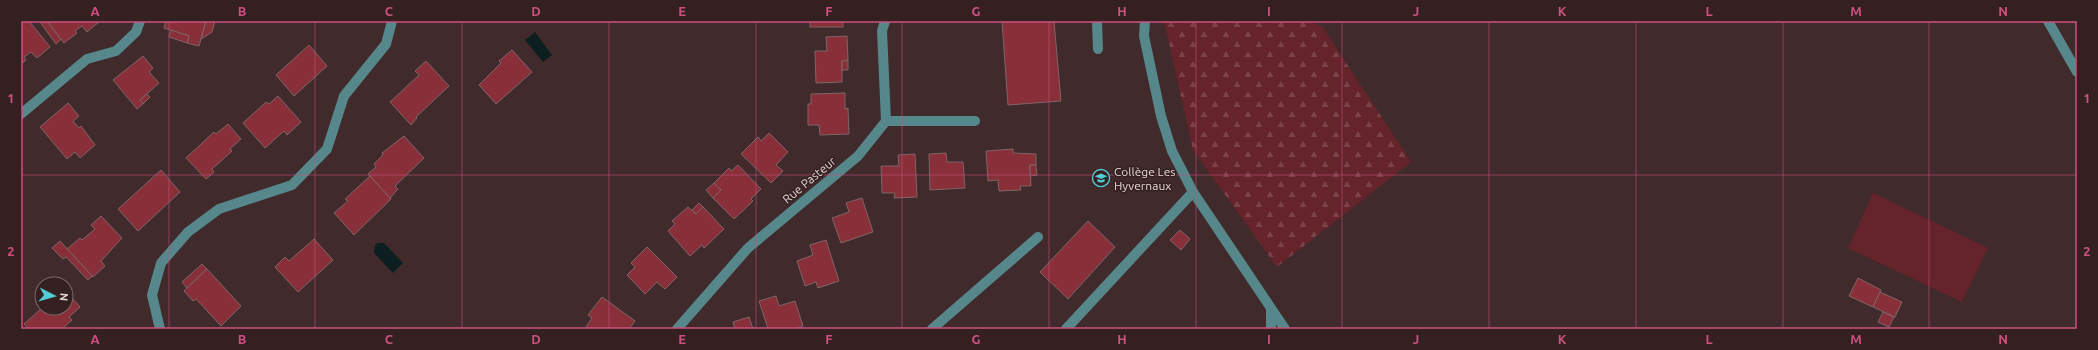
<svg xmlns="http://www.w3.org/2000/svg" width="2098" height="350" viewBox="0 0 2098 350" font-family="Ubuntu,sans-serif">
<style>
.green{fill:#65232b}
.forest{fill:url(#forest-firs)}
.water{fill:#0c1e20}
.building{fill:#882f3a;stroke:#7f6566}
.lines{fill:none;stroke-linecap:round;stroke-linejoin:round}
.minor{stroke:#55878b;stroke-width:10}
.grid{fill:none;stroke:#cc5180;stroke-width:1;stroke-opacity:0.55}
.labels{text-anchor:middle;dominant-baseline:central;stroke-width:3;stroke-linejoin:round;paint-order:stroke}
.poi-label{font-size:12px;fill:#e5d6d6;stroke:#352021;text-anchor:start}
.street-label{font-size:12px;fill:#e5d6d6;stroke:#352021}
.neatline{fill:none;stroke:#cc5180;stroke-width:1.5}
.grid-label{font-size:13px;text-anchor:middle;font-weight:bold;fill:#cc5180}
</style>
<defs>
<pattern id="forest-firs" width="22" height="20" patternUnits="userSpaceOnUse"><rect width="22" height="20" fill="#65232b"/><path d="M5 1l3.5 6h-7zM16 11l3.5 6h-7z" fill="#7b4249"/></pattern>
</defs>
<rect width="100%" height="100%" fill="#402a2b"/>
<!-- green -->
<polygon class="green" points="1873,193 1988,248 1962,302 1848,248"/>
<!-- forest -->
<polygon class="forest" points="1164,21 1307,21 1322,26 1411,162 1277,267 1193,150"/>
<!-- water -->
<g class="water">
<polygon points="535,32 552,55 543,62 525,40"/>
<polygon points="378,243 384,243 403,263 393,273 374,253 375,245"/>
</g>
<!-- building -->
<g class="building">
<polygon points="24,21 29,21 50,47 37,58 31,52 24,57 26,60 21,64 21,23"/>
<polygon points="41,21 47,21 61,39 56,44 40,22"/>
<polygon points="47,21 100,21 87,32 82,26 75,31 77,33 64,43"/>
<polygon points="166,21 206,21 199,46 187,43 189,36 164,28"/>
<polygon points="206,21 215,21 212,32 201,39"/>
<rect x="810" y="21" width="33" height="6"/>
<polygon points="1002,21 1054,21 1061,101 1008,105"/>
<polygon points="171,30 189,36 187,43 169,37"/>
<polygon points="847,36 848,60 842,61 842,82 816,83 815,51 827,51 826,37"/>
<polygon points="309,45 327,66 294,96 276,75"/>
<polygon points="512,50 532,72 496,104 479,85 501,63 499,61"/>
<polygon points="143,56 153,68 149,72 159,83 140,100 143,104 137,109 113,80"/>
<polygon points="848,60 848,70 842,70 842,61"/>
<polygon points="426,61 449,86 416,117 417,118 411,125 390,102 419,75 415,71"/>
<polygon points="845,93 845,109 848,108 849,134 820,135 819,125 808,125 808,104 811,104 811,94"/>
<polygon points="147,94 150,97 143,104 140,100"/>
<polygon points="278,96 301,122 287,135 284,131 265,148 243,123 266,102 269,104"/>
<polygon points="68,103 79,116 73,121 79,128 81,126 95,145 80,158 75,152 67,159 40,127"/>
<polygon points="228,124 241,139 230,149 232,151 212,169 214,172 206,179 186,158 214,132 216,134"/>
<polygon points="769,133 788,152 776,165 783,171 771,183 741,154 758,137 761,141"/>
<polygon points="404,136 424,158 395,186 398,189 390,198 368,174 376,167 374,164 383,155 382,153"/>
<polygon points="1013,149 1013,153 1036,154 1036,165 1030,165 1031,186 1020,186 1021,190 999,191 998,180 988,181 986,151"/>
<polygon points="946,153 947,162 963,162 965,188 930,190 929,154"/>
<polygon points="915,154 917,197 894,198 895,193 882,193 881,166 899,166 898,155"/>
<polygon points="738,165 761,189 751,199 753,201 734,219 713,198 721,190 714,183 729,168 731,171"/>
<polygon points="1030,165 1036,165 1037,175 1030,176"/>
<polygon points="161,170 180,192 138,231 118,209"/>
<polygon points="370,176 391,199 354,235 334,213 348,201 345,199"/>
<polygon points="714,183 721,190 713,198 706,190"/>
<polygon points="862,198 873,232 841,243 832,218 849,212 846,203"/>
<polygon points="699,203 703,207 696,214 692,210"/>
<polygon points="688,207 696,214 703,207 724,229 704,248 702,245 690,256 668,231 675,224 672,221"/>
<polygon points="101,216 122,238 101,261 105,266 93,277 67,249 80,238 82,240 95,229 91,225"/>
<polygon points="1088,221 1115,247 1068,299 1040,272"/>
<polygon points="1180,230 1190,239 1181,250 1170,240"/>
<polygon points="314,239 333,260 298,292 275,267 285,257 289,261"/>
<polygon points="826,240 839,281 818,288 816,282 805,286 797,261 813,255 810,245"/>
<polygon points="60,241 92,276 88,280 66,257 63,259 52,248"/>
<polygon points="647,247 677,277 665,289 657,282 645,294 627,275 635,267 631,263"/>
<polygon points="202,264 207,269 187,288 182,282"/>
<polygon points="207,269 241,306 221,326 196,299 193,301 184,291"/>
<polygon points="1858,278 1881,290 1873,307 1849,296"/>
<polygon points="66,291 80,307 69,317 72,320 62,329 29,329 24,324 42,308 66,308"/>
<polygon points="1880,292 1902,302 1895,317 1873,307"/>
<polygon points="776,296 779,306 795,301 803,326 793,329 768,329 759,301"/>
<polygon points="602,297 635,321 629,329 588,329 586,327 592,318 588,315"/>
<polygon points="1883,312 1894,317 1889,327 1878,322"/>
<polygon points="749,317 753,329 735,329 733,322"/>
</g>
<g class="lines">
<!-- minor -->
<g class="minor">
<polyline points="1097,21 1098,49"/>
<polyline points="1145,21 1144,36 1161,116 1172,151 1193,192 1285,329"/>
<polyline points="2048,21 2077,72"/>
<polyline points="21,114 87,59 116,51 136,32 140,21"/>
<polyline points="886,121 975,121"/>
<polyline points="160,329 152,295 161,263 188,232 219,209 292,185 327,149 344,96 386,44 392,21"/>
<polyline points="677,329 748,248 858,156 886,121 882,31 885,21"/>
<polyline points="932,329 1038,237"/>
<polyline points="1066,329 1193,192"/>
<polyline points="1271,329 1271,309"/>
</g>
</g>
<!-- grid -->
<path class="grid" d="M169,21V329M315,21V329M462,21V329M609,21V329M756,21V329M902,21V329M1049,21V329M1196,21V329M1342,21V329M1489,21V329M1636,21V329M1783,21V329M1929,21V329M21,175H2077"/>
<!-- icons -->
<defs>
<g id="school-ring" transform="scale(0.9)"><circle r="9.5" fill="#352021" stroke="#51ccd5" stroke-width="1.5"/><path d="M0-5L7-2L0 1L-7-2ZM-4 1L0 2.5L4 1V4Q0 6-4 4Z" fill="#51ccd5"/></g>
</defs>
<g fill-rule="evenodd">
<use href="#school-ring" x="1101" y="178"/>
</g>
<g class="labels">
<!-- poi labels -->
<g class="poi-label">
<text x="1114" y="171">Collège Les<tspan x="1114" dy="14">Hyvernaux</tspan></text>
</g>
<!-- street labels -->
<g class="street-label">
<text transform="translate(809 180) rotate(-40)">Rue Pasteur</text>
</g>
</g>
<!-- border -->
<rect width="2098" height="350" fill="none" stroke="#352021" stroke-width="44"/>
<!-- north arrow -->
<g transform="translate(54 296) rotate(96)"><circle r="19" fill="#352021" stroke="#7b6969"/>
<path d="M0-3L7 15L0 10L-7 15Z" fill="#51ccd5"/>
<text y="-6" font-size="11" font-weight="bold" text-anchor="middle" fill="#e5d6d6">N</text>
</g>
<rect x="22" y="22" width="2054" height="306" class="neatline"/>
<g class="grid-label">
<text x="95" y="16">A</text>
<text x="242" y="16">B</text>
<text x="389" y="16">C</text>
<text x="536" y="16">D</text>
<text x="682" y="16">E</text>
<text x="829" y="16">F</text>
<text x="976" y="16">G</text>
<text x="1122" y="16">H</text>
<text x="1269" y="16">I</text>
<text x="1416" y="16">J</text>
<text x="1562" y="16">K</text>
<text x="1709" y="16">L</text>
<text x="1856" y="16">M</text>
<text x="2003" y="16">N</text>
<text x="11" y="103">1</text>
<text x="2087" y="103">1</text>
<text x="11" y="256">2</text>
<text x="2087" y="256">2</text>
<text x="95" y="344">A</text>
<text x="242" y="344">B</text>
<text x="389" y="344">C</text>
<text x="536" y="344">D</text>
<text x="682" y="344">E</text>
<text x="829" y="344">F</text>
<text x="976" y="344">G</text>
<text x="1122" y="344">H</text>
<text x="1269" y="344">I</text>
<text x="1416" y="344">J</text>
<text x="1562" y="344">K</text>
<text x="1709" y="344">L</text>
<text x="1856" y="344">M</text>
<text x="2003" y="344">N</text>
</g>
</svg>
